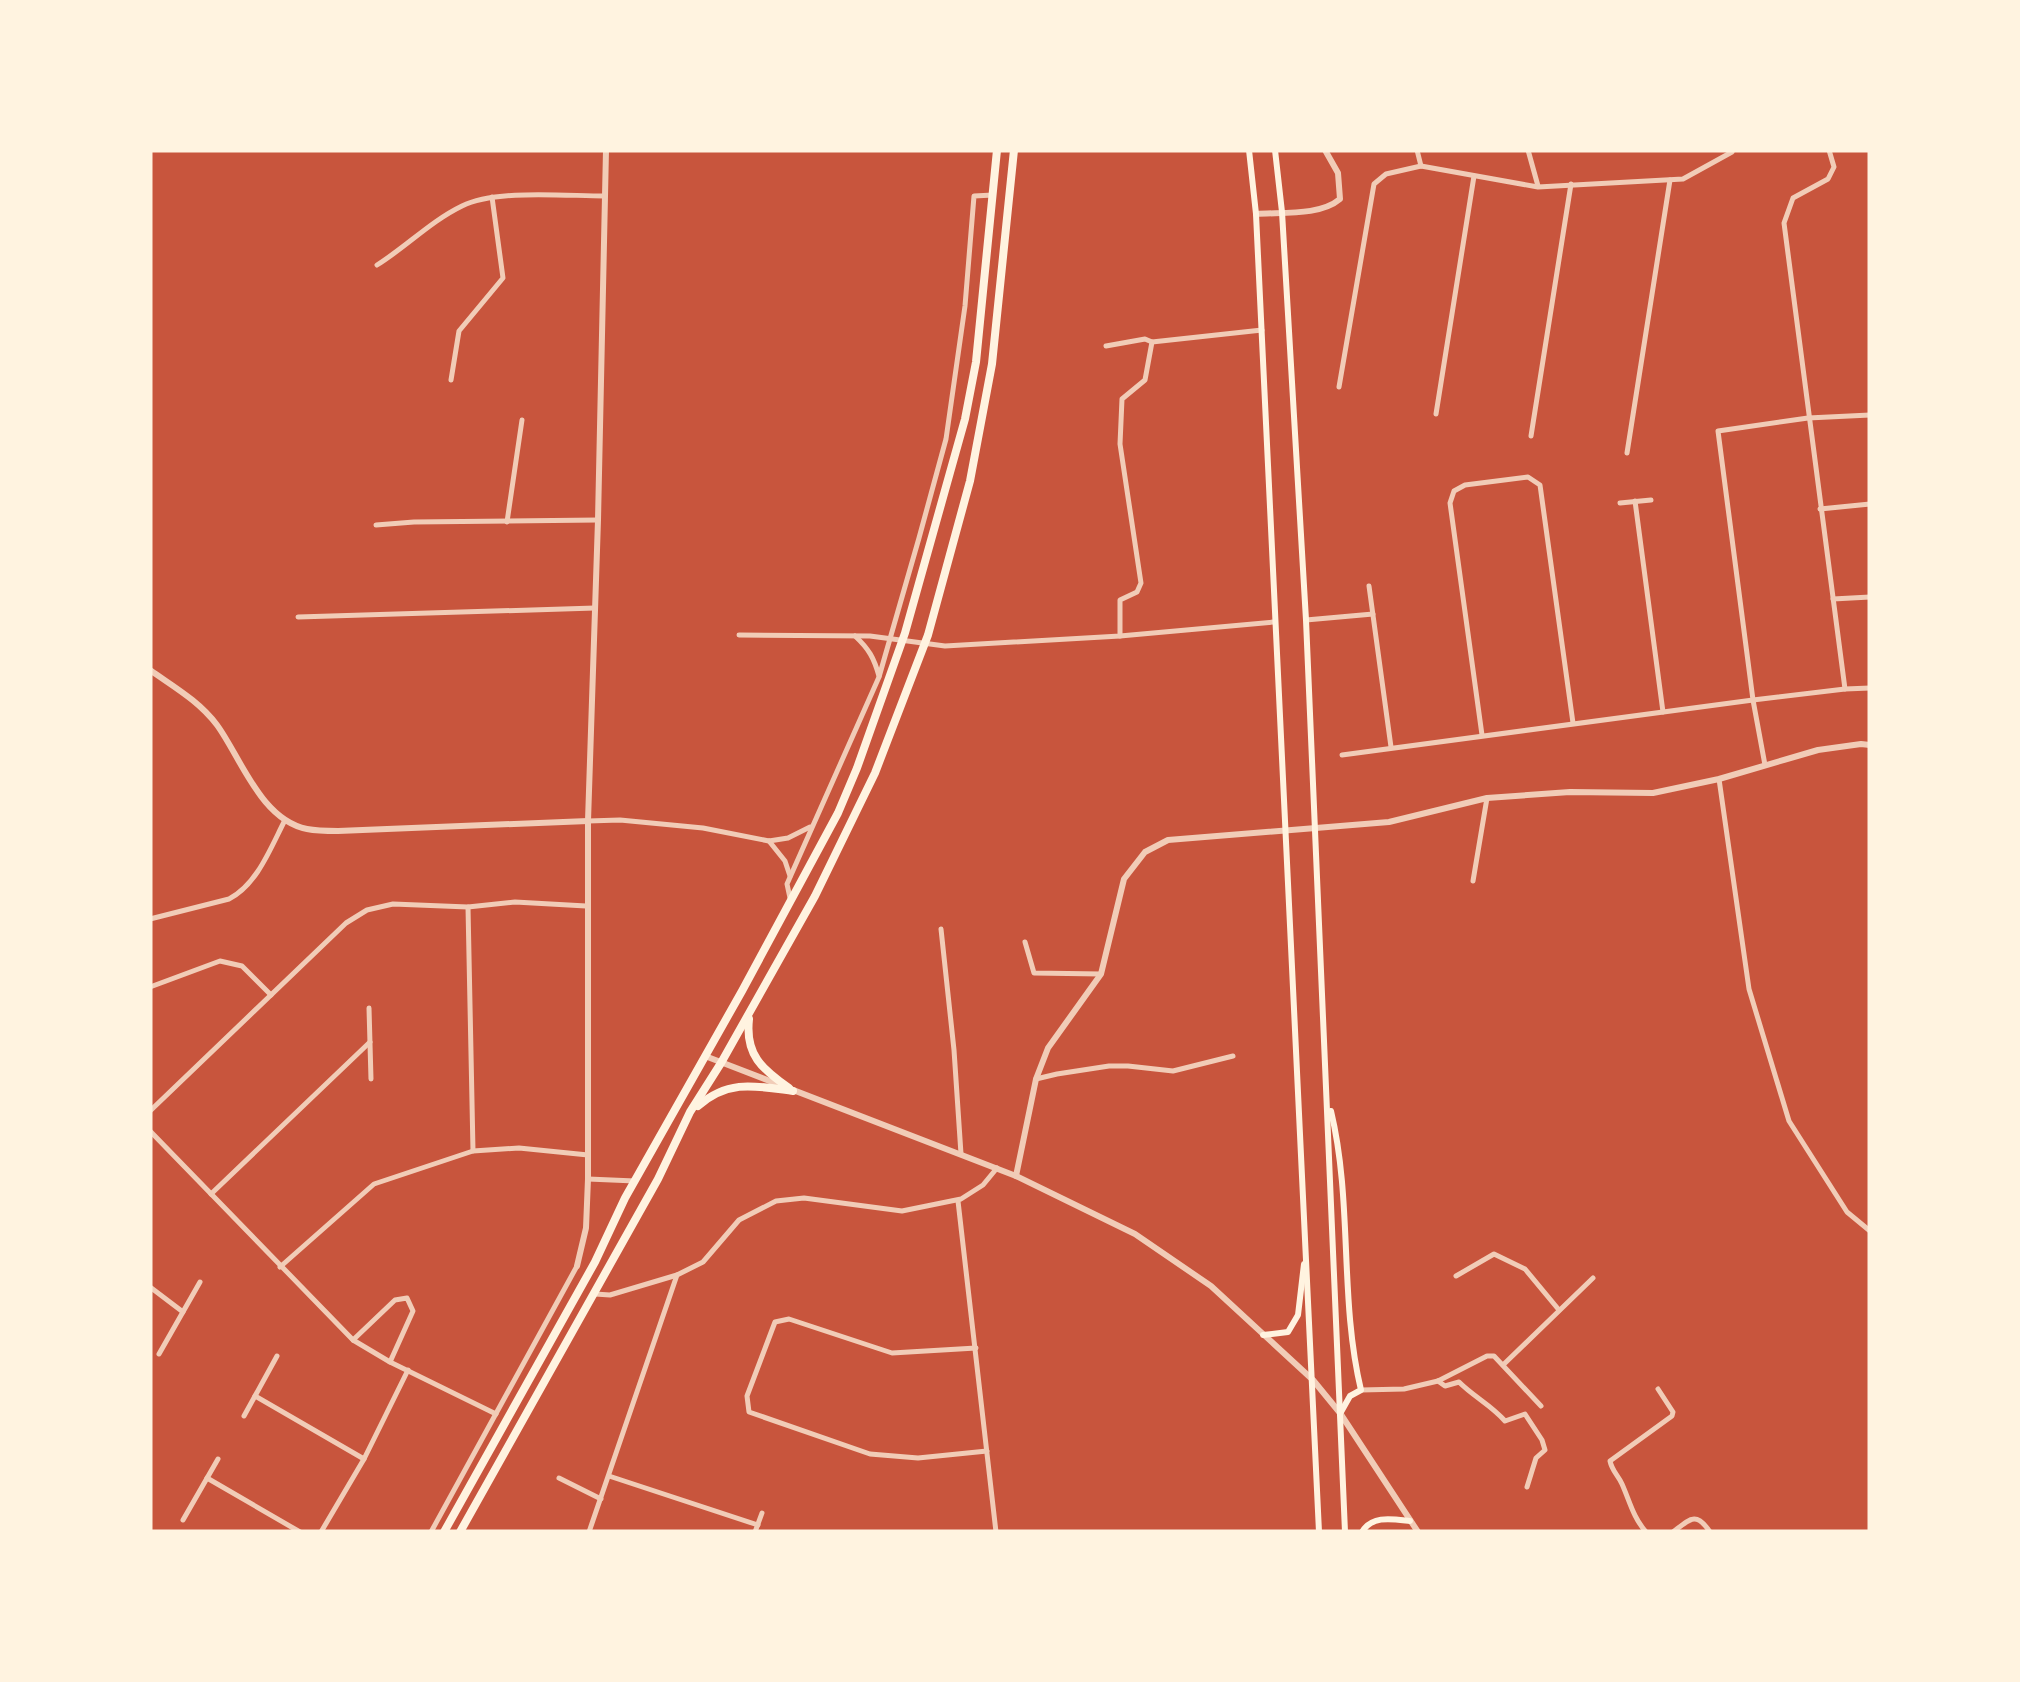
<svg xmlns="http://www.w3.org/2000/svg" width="2020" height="1682" viewBox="0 0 2020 1682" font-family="Ubuntu,sans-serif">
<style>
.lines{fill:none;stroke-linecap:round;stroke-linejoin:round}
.minor{stroke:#f1ccb7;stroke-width:5}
.tertiary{stroke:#f1ccb7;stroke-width:6}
.secondary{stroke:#fff3e0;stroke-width:6}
.primary{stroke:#fff3e0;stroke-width:8}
</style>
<rect width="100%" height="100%" fill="#c8553d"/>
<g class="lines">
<!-- minor -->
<g class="minor">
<polyline points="1417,150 1421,166"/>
<polyline points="1528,150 1538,186"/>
<polyline points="1829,150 1834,167 1828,179 1793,198 1784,223 1845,689"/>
<path d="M377,265C406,247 431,221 462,206C496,189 566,196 604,196"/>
<polyline points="1106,346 1145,339 1152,342 1262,330"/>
<polyline points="451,380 459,331 503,278 492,197"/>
<polyline points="1339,387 1374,184 1386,174 1421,166 1538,187 1683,179 1732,152"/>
<polyline points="1436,414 1474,176"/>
<polyline points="1531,436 1571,184"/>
<polyline points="1627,453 1670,180"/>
<polyline points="1635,501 1663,712"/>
<polyline points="1620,503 1651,500"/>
<polyline points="1820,509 1870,504"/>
<polyline points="507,522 522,420"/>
<polyline points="376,525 414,522 598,520"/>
<polyline points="1369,586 1391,747"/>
<polyline points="1833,599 1870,597"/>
<polyline points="298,617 595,608"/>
<polyline points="1306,620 1373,614"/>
<polyline points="739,635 870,636 945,646 1120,636 1274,622"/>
<path d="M855,636C869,649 874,658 879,676"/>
<polyline points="1120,636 1120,600 1137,592 1141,583 1120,444 1122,399 1145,380 1152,342"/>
<polyline points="1482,735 1450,503 1454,491 1465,485 1528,477 1540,485 1573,723"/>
<polyline points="1342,755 1753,700 1845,689 1870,688"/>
<polyline points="1765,765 1753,700 1718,431 1808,418 1870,415"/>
<polyline points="1719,779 1749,989 1789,1121 1847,1212 1870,1231"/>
<polyline points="588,821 620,820 703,828 769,841 788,838 810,827"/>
<polyline points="769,841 785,861 790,876"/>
<polyline points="1473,881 1487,798"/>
<polyline points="790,898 787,884 879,677 919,538 946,439 965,306 974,196 993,195"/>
<polyline points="468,907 473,1151"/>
<path d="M150,919L229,899C257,885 271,847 285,820"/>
<polyline points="941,929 954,1050 961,1154"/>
<polyline points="1025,942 1034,973 1101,974"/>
<polyline points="150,987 220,961 242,966 271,995"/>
<polyline points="369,1008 371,1079"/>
<polyline points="1036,1079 1057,1074 1109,1066 1128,1066 1173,1071 1233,1056"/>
<polyline points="150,1111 346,923 367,910 393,904 468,907 515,902 586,906"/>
<polyline points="150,1131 353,1340 390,1362 496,1414"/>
<polyline points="588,1179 635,1181"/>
<polyline points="211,1194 370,1042"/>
<polyline points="958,1201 996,1532"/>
<polyline points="280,1267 374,1184 473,1151 519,1148 588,1155"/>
<polyline points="1456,1276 1494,1254 1525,1269 1559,1310"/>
<polyline points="150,1287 183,1312"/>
<polyline points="595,1294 610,1295 677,1275 703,1262 739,1220 776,1201 804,1198 902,1211 961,1199 983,1185 997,1168"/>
<polyline points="353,1340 395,1300 407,1298 413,1311 390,1362"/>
<polyline points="976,1348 892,1353 789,1319 775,1322 747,1396 749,1412 870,1454 918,1458 987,1451"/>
<polyline points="159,1354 200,1282"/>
<polyline points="1503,1365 1593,1278"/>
<path d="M1438,1381L1445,1386L1459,1382C1474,1397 1491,1405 1505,1421L1525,1414L1542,1440L1545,1450L1536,1458L1527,1487"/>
<polyline points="1361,1390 1404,1389 1438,1381 1487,1356 1494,1356 1541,1406"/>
<polyline points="255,1396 364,1459"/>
<polyline points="244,1416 277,1356"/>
<polyline points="609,1476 758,1525"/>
<polyline points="207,1478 300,1532"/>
<polyline points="559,1478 601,1499"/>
<polyline points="183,1520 218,1459"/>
<polyline points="321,1532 364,1459 408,1370"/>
<polyline points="431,1532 577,1266"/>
<polyline points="589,1532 677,1275"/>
<polyline points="755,1532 762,1513"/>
<path d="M1646,1532C1633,1517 1630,1502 1622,1484C1618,1475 1612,1471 1610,1461L1672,1416L1673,1412L1658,1389"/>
<path d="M1673,1532C1690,1519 1696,1511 1710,1532"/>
</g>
<!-- tertiary -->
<g class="tertiary">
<path d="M1256,214C1282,212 1320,216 1340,199L1338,173L1325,150"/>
<path d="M150,670C174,687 199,701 217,725C241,758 261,820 307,829C317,831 328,831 338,831L588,821"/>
<polyline points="705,1056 1016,1176 1135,1234 1211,1286 1313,1380 1340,1413 1418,1532"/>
<polyline points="1016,1176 1036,1079 1048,1048 1101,974 1124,879 1145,852 1168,840 1389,822 1487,798 1570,792 1653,793 1719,779 1818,750 1861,744 1870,745"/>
<polyline points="577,1266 586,1228 588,1179 588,821 598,520 606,150"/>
</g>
<!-- secondary -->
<g class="secondary">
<polyline points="1249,150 1256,214 1319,1532"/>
<polyline points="1275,150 1282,212 1306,620 1345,1532"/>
<path d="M1331,1111C1353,1203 1339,1298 1361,1390L1350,1396L1341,1412"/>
<polyline points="1263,1335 1288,1332 1298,1315 1304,1264"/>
<path d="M1362,1532C1372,1515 1392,1519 1410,1521"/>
</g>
<!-- primary -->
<g class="primary">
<path d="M749,1019C745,1055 762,1069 789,1088"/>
<path d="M698,1106C729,1079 756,1086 793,1091"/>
<polyline points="444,1532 595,1262 625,1198 742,991 838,813 857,768 905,633 965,419 976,362 997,150"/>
<polyline points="460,1532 658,1179 690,1112 721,1063 815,896 875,773 928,635 970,481 992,364 1014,150"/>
</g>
</g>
<!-- border -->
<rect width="2020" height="1682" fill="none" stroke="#fff3e0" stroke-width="305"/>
</svg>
